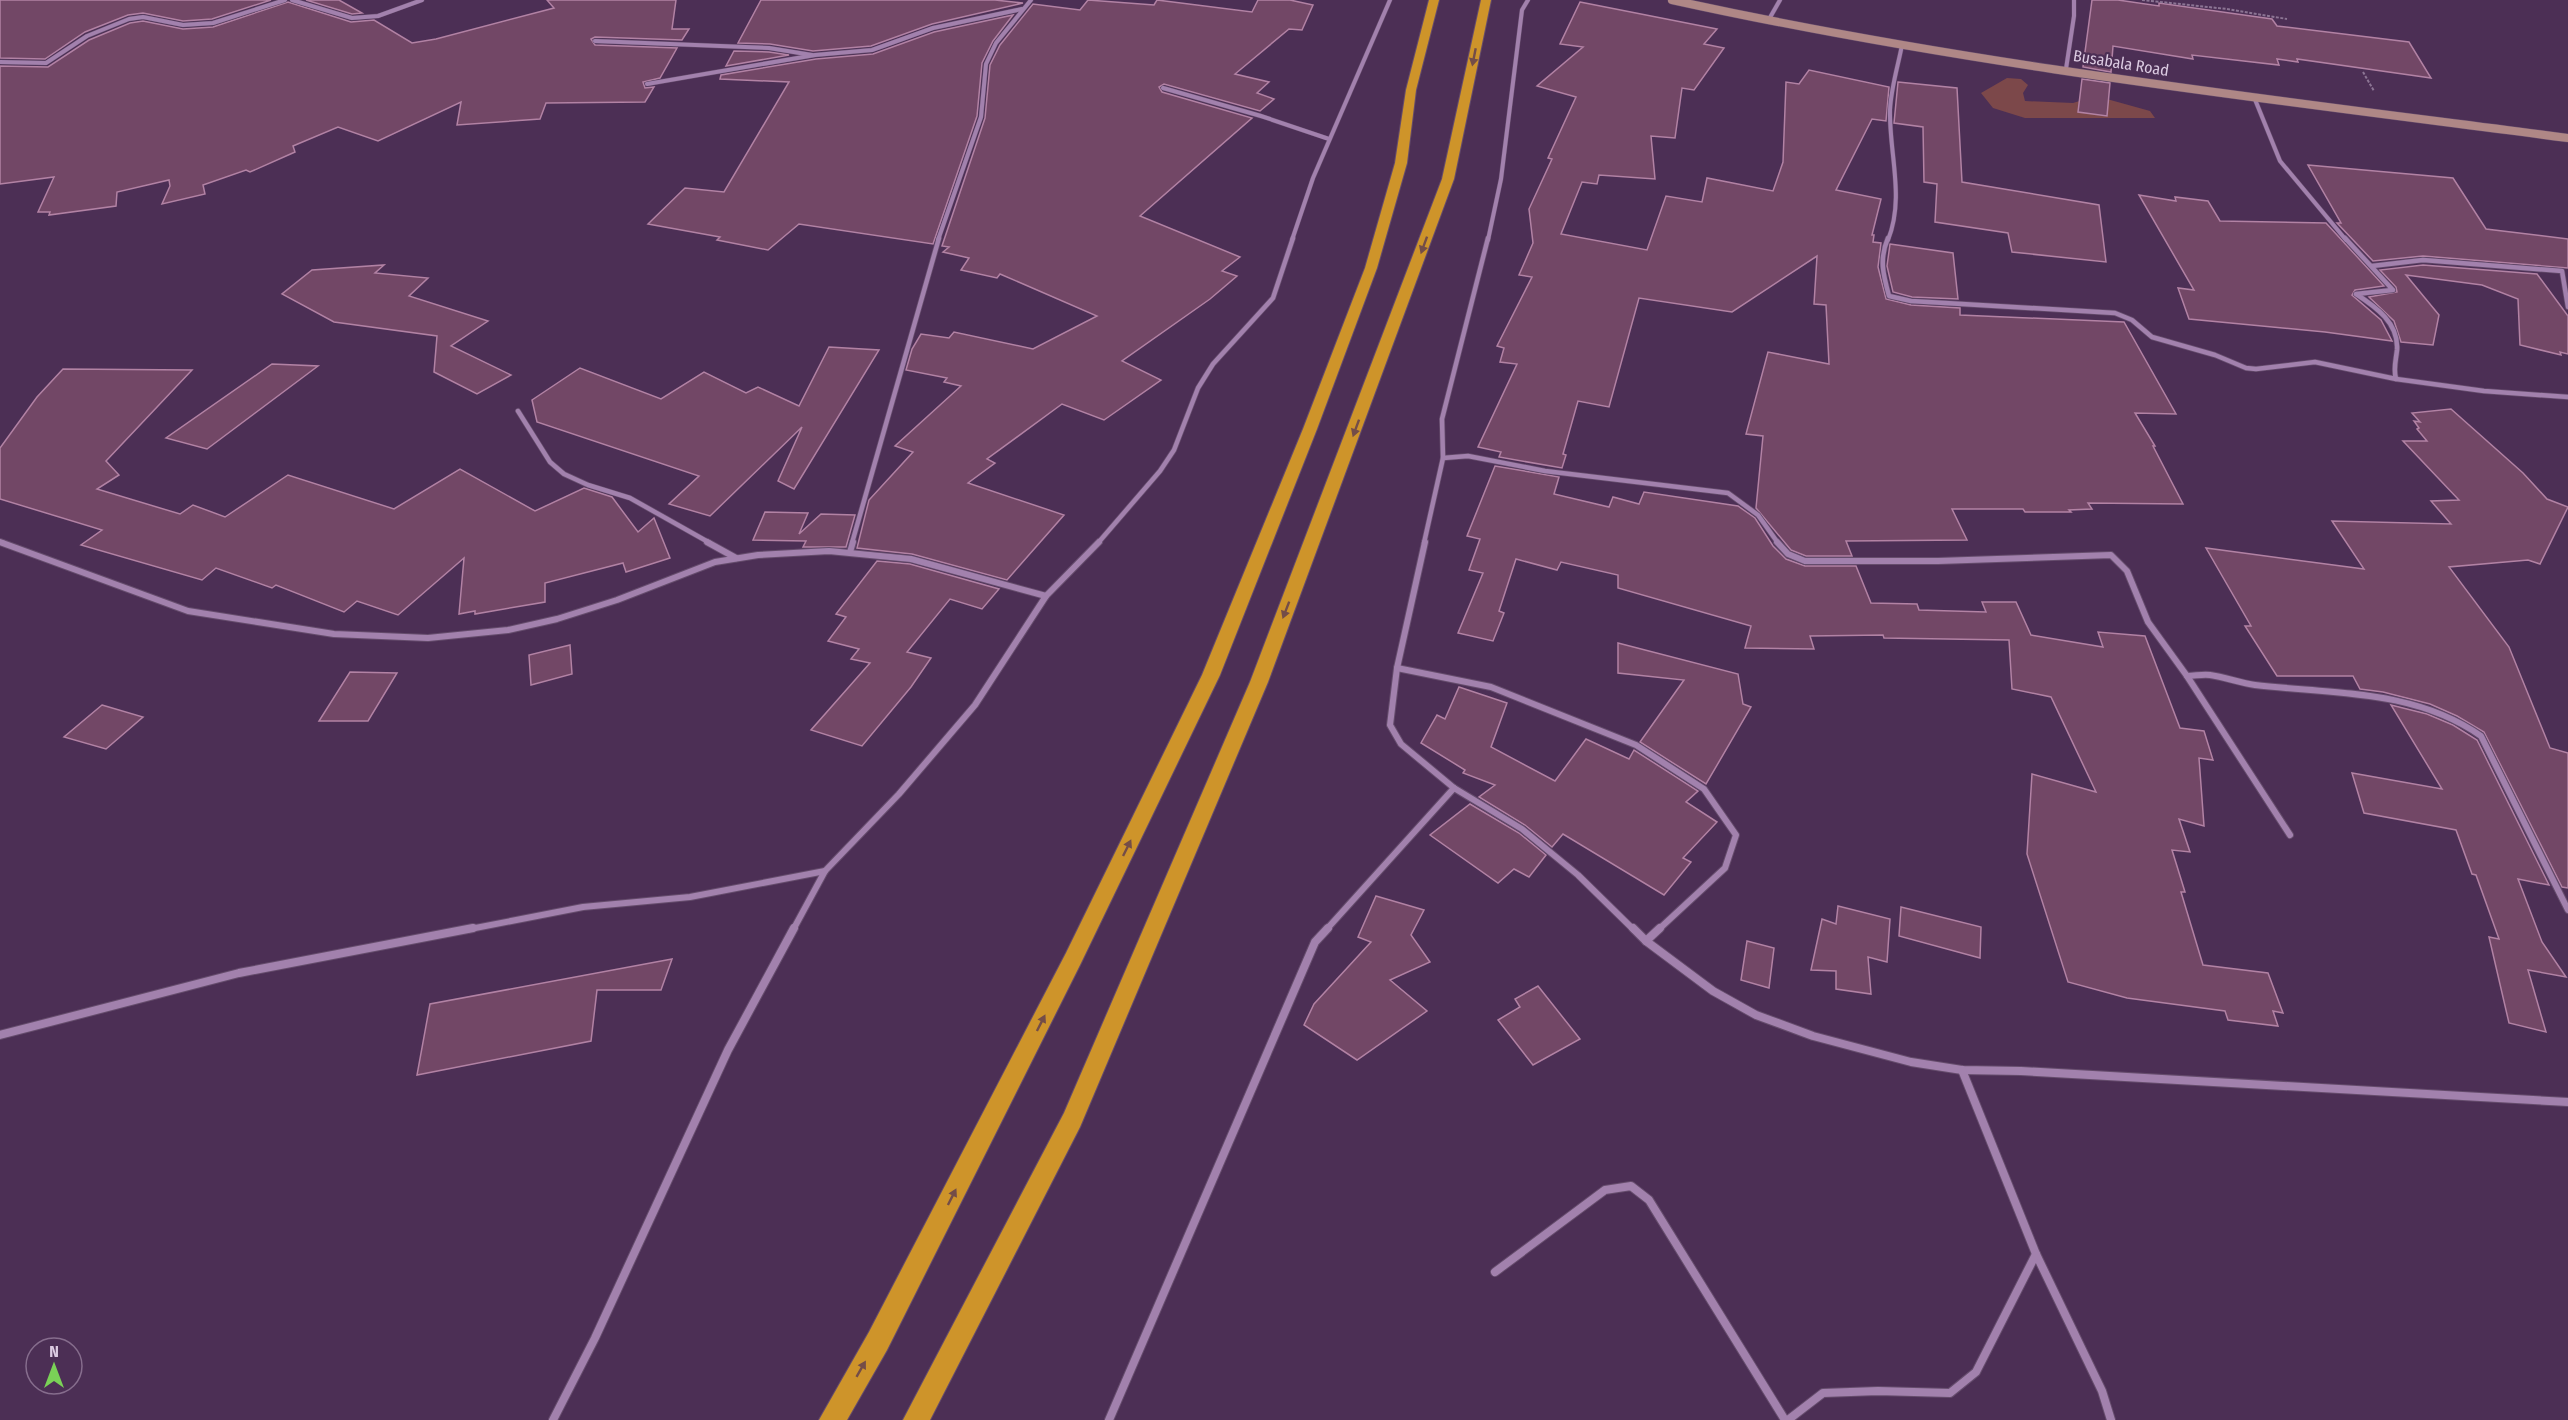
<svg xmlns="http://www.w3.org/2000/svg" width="2568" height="1420" viewBox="0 0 2568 1420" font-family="'Fira Sans Condensed',sans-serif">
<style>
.green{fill:#7c484a}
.building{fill:#724766;stroke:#b282a4;stroke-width:1.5}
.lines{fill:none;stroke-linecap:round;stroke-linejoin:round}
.street-far3-casing{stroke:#654c6c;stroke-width:5}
.street-far2-casing{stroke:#654c6c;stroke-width:6}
.street-far1-casing{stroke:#654c6c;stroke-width:8}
.street-casing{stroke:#654c6c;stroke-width:10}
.secondary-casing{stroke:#654c6c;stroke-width:9}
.highway-casing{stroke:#654c6c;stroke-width:2}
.path{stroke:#8c7594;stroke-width:2;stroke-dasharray:3 1.5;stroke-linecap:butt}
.street-far3{stroke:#a281ad;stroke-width:4}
.street-far2{stroke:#a281ad;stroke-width:4.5}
.street-far1{stroke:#a281ad;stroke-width:6}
.street{stroke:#a281ad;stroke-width:8}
.secondary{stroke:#af8786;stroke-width:8}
.highway{fill:#ce942a;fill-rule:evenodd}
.oneway{fill:#734d48}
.labels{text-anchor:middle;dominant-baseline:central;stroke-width:4.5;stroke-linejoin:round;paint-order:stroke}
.far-street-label{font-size:16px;fill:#dccbe2;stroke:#4c2f55}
</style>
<rect width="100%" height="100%" fill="#4c2f55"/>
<!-- green -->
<polygon class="green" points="2007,78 2021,79 2028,85 2023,93 2025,101 2073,103 2096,96 2150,111 2155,118 2025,118 1993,108 1981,93"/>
<!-- building -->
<g class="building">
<polygon points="0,0 271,0 212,19 183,21 143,13 128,15 85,32 45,59 0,58"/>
<polygon points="306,0 339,0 362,13 352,14"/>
<polygon points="547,0 676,0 672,29 689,29 682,40 595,37 591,39 595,45 677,48 660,78 643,82 645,88 654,87 645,102 546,103 540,119 457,125 461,102 378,141 338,127 293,146 295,152 250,172 246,170 203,185 205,194 162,204 170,186 169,180 117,192 116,206 49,215 50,212 38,212 54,177 0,184 0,66 48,67 89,40 130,23 143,21 183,29 213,27 288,2 351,22 374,20 412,43 436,39 554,8"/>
<polygon points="761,0 995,0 1023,3 932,24 871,46 813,51 770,44 738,43"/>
<polygon points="1088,0 1154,5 1157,0 1252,12 1258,0 1290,0 1313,5 1302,30 1289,29 1235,74 1269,82 1257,93 1274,99 1260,111 1164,84 1159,87 1162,92 1252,118 1140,216 1240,257 1222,271 1237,276 1210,299 1122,361 1161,380 1104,420 1062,404 987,459 995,463 968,483 1064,515 1007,580 912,554 857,548 869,500 913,452 895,446 961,386 944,382 947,378 906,370 912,349 921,334 949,338 954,332 1033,349 1097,316 1000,274 997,278 961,270 969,258 943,252 949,247 942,246 985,118 990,65 1000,45 1033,4 1080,10"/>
<polygon points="2092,0 2118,0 2159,6 2159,3 2272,19 2277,26 2409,42 2431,78 2297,59 2298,62 2277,59 2279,65 2192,55 2193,59 2113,46 2111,72 2083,67"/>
<polygon points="1580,2 1717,29 1704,44 1724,48 1694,90 1682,88 1675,138 1651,136 1655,179 1599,175 1597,184 1582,182 1561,234 1647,250 1666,196 1702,202 1707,178 1773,191 1783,162 1786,82 1799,84 1809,70 1889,87 1886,121 1872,119 1836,190 1881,199 1872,235 1874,235 1873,242 1881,243 1878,267 1886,299 1911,305 1960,308 1960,315 2124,322 2176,414 2135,413 2155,446 2153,446 2183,504 2088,503 2092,509 2069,510 2071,512 2025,512 2023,509 1952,509 1967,540 1846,541 1852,556 1806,556 1791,550 1756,508 1763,436 1746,434 1768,352 1829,364 1826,305 1814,304 1817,256 1732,312 1639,298 1609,407 1578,401 1563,454 1566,455 1562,468 1499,457 1501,452 1478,447 1517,364 1500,362 1504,348 1497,346 1532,277 1519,275 1533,243 1529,209 1552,159 1548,158 1576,97 1537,86 1583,47 1560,44"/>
<polygon points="1013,15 993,41 982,63 977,116 933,244 799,224 768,250 717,240 720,237 648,224 685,188 724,192 789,82 720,79 721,75 816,59 873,54 934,32"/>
<polygon points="734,51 769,52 789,55 726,66"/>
<polygon points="2082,79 2110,83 2107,116 2078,112"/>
<polygon points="1898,82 1957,88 1962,182 2099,205 2106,262 2012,252 2008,233 1935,222 1937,184 1924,182 1923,127 1894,123"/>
<polygon points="2308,165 2453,178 2486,229 2568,239 2568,268 2423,256 2373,261 2337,223 2341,223"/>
<polygon points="2139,195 2176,201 2175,197 2208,201 2220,221 2326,223 2384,286 2355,290 2352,295 2381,320 2392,341 2325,332 2189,319 2178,288 2194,290"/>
<polygon points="1890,244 1953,253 1958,299 1912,297 1893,292 1887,266"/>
<polygon points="384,265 375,273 428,278 409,296 488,321 451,346 511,375 477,394 434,372 437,336 334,322 282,294 312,270"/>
<polygon points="2423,265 2537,274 2568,316 2568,354 2560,352 2561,355 2520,345 2518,299 2482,285 2406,275 2439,315 2433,345 2401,342 2394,321 2369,297 2397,292 2396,287 2380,270"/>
<polygon points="829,347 879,350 794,489 778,481 802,427 710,516 669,504 699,476 537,422 532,400 580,368 661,399 704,372 746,393 758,387 799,406"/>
<polygon points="272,364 318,366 207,449 166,438"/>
<polygon points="63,369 192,370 106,461 119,475 97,489 180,514 193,505 225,517 288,475 394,509 460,469 535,511 584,488 612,497 638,532 654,518 670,558 626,572 623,563 545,583 545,602 475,614 475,611 459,614 464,558 398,615 357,601 344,612 276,585 272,588 216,568 202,580 81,545 102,530 0,499 0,448 37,397"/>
<polygon points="2451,409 2523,473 2547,499 2568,507 2540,564 2528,560 2449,567 2509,647 2550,748 2568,753 2568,888 2562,887 2484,732 2457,716 2430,704 2383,692 2360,689 2353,676 2277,676 2245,626 2251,626 2206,548 2364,569 2332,521 2451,524 2431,501 2459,500 2403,441 2427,441 2417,429 2419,428 2414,421 2420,422 2412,413"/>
<polygon points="1495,466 1559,477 1554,494 1609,507 1613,497 1639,504 1644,492 1738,506 1755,518 1773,546 1786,559 1805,566 1856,566 1871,603 1917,604 1919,610 1986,612 1982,602 2016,602 2031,635 2103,647 2098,632 2145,636 2180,728 2204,731 2213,760 2199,758 2204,826 2179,819 2190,852 2172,850 2185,892 2181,892 2203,965 2268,973 2283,1013 2273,1011 2278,1026 2228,1020 2225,1011 2127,998 2068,982 2027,854 2032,774 2096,792 2051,697 2012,689 2009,640 1884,638 1883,635 1810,636 1814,649 1745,648 1751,626 1618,588 1618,575 1561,562 1557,570 1516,559 1499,611 1504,613 1493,641 1458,633 1483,573 1469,570 1480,539 1467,536"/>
<polygon points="765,512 808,513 799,534 821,514 855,515 846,547 803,547 806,541 753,540"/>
<polygon points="877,561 910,564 999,589 982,609 950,599 907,652 931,658 911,687 862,746 811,730 870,663 851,659 859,649 828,641 846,617 836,614"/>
<polygon points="1618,643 1738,674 1743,704 1751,707 1706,784 1640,742 1684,680 1618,673"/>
<polygon points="570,645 572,674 531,685 529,655"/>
<polygon points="350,672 397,673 368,721 319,721"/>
<polygon points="1459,687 1507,703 1491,747 1555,781 1586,739 1629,759 1634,750 1698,791 1686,802 1717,822 1683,858 1691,862 1664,895 1563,834 1552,847 1525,825 1479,797 1495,785 1463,773 1465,770 1421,743 1437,715 1445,719"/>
<polygon points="102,705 143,717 106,749 64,737"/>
<polygon points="2391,705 2427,714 2453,725 2477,740 2549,885 2518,879 2542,942 2566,977 2528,970 2546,1032 2509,1023 2489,937 2499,939 2476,875 2472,874 2456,830 2364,813 2352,773 2442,789"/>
<polygon points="1470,804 1519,833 1546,855 1529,877 1514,869 1498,883 1430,835"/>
<polygon points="1376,896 1424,910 1411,935 1430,962 1390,980 1427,1011 1357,1060 1304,1025 1314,1004 1371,942 1358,937"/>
<polygon points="1838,906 1890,919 1887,962 1868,957 1871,994 1836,989 1836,971 1811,970 1822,919 1836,924"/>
<polygon points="1901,907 1981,927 1980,958 1899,936"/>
<polygon points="1747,941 1774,948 1769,988 1741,980"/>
<polygon points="672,959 661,990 597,990 591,1041 417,1075 430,1004"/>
<polygon points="1538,986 1580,1039 1533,1065 1498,1020 1520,1007 1515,999"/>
</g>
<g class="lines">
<!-- street-far3 casing -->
<g class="street-far3-casing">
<g id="street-far3">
<polyline points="292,0 352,18 378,16 422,0"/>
<polyline points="1768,21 1780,0"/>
<polyline points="595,41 769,48 812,55"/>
<polyline points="0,62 46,63 87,36 129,19 143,17 183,25 213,23 285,0"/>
<polyline points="2066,69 2074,16 2074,0"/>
<polyline points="647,84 815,55 872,50 933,28 1022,9"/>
<polyline points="1163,88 1261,116 1329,139"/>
<polyline points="2254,97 2280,161 2346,240"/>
<polyline points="938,240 981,117 986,64 996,43 1031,0"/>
<polyline points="1292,240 1313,178 1390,0"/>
<polyline points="1488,240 1501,179 1522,10 1528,0"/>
<path d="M1888,240C1905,198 1889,153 1890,110C1891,88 1898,66 1902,45"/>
</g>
</g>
<!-- street-far2 casing -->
<g class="street-far2-casing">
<g id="street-far2">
<path d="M1888,238C1879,259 1883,274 1889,296L1911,301L2115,313L2132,320L2152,337L2215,355L2246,368L2256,369L2315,362L2396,379C2393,369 2396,360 2397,350C2399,323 2376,307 2356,294L2393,290L2345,238"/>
<polyline points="2372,266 2423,260 2562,271 2568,307"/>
<polyline points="2396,379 2484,391 2568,397"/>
<polyline points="518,411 550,462 564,474 588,485 630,498 710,543"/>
<polyline points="1443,458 1468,456 1545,471 1728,493 1758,515 1778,543"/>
<polyline points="0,542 4,543"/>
<polyline points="852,543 939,238"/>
<polyline points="1098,543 1160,471 1174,450 1198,388 1213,364 1273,298 1293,238"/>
<polyline points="1424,543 1443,458 1442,419 1488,238"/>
</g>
</g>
<!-- street-far1 casing -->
<g class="street-far1-casing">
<g id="street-far1">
<polyline points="0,542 188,611 334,634 428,638 508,630 557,619 617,600 715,562 758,555 829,551 911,559 1046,596"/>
<polyline points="707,542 736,558"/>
<polyline points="1425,542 1397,668 1390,725 1401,744 1454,788 1522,829 1578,875 1634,930"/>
<path d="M1777,542L1788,554L1805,561H1938L2111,555L2127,571L2148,622L2187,676C2195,676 2202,674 2210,675C2225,677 2240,683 2255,685C2333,694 2414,689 2481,736L2568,910"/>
<polyline points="850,552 853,542"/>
<polyline points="1397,668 1491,687 1636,745 1704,789 1736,835 1725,868 1658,930"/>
<polyline points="2187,676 2290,835"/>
<polyline points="465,930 583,907 690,897 825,871"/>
<polyline points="793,930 825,871 899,794 975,705 1046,596 1099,542"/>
<polyline points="1326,930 1454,788"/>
</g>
</g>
<!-- street casing -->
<g class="street-casing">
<g id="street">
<polyline points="1633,928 1646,941 1713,991 1756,1015 1813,1036 1911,1062 1962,1070 2021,1071 2568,1102"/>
<polyline points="1646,941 1660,928"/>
<polyline points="0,1035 239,973 473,928"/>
<polyline points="1962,1070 2036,1254 2102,1391 2111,1420"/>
<polyline points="1495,1272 1605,1190 1631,1186 1649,1200 1785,1420"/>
<polyline points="553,1420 595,1338 728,1050 794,928"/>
<polyline points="1109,1420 1315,942 1328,928"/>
<polyline points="1788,1420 1823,1393 1878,1391 1950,1393 1976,1372 2036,1254"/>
</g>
</g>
<!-- secondary casing -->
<g class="secondary-casing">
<path id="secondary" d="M1672,0C1967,65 2269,99 2568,138"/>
</g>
<!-- highway casing -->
<g class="highway-casing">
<g id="highway">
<polygon points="1429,0 1439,0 1416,90 1407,163 1377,268 1317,429 1220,675 1080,965 887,1350 847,1420 819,1420 869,1332 1066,953 1202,675 1303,429 1365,268 1395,163 1406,90"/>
<polygon points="1481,0 1491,0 1454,179 1268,682 1080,1127 930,1420 903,1420 1064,1113 1250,682 1442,179"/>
</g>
</g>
<!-- path -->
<g class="path">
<polyline points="2142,0 2227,9 2287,19"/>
<polyline points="2363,72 2374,91"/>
</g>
<!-- street-far3 -->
<use href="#street-far3" class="street-far3"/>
<!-- street-far2 -->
<use href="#street-far2" class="street-far2"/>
<!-- street-far1 -->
<use href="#street-far1" class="street-far1"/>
<!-- street -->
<use href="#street" class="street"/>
<!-- secondary -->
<use href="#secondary" class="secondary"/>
<!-- highway -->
<use href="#highway" class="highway"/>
</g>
<!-- one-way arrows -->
<defs><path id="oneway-solid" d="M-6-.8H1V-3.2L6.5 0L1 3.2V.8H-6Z" transform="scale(1.5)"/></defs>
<g class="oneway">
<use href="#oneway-solid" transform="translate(1474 57) rotate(101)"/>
<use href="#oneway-solid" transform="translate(1424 245) rotate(110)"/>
<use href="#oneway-solid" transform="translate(1356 428) rotate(110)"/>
<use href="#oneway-solid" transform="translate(1286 610) rotate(111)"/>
<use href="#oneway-solid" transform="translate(1127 848) rotate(-64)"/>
<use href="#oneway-solid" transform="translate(1041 1023) rotate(-63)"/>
<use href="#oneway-solid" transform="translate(952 1197) rotate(-63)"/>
<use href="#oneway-solid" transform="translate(861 1369) rotate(-60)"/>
</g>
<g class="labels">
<!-- far-street labels -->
<g class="far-street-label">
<text transform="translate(2121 63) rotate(9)">Busabala Road</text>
</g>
</g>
<!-- north arrow -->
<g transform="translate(54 1366)"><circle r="28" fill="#4c2f55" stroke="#866d8d" stroke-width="1.5"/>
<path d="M0-4.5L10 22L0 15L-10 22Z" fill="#7ad157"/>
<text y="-9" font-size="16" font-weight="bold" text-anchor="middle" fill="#dccbe2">N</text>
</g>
</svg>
